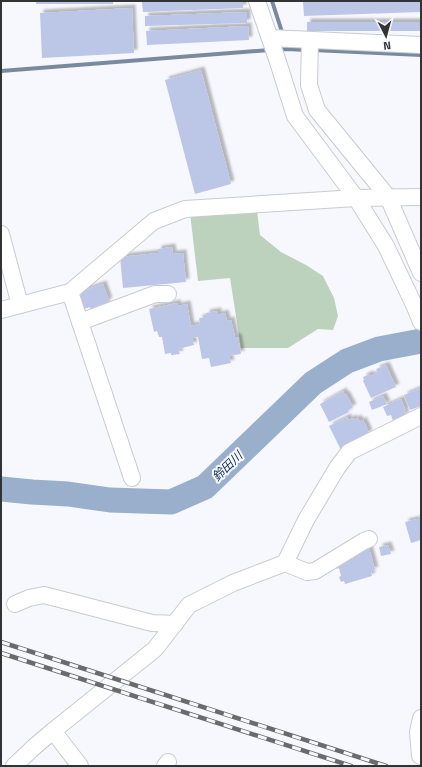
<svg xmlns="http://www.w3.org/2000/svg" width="422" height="767" viewBox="0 0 422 767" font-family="'Titillium Web','Noto Sans JP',sans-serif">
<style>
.green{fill:#bdd2bc}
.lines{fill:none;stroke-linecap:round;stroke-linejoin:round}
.stream{stroke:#7a8a9e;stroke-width:4}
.river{stroke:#99afcb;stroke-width:25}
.building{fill:#bcc6e7;filter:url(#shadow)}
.minor-casing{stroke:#c9cbd1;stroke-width:18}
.minor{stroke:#fff;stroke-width:16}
.rail-casing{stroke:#6a6b6e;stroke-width:4.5}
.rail{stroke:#f7f8fe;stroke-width:3;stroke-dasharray:9;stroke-linecap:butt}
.labels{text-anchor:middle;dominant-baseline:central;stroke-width:4;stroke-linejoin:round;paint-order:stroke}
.water-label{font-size:12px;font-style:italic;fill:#0d2c52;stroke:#f7f8fe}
</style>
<defs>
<filter id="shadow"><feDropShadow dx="3.5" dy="-3.5" stdDeviation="1" flood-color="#0004"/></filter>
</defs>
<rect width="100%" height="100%" fill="#f7f8fe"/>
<!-- green -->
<polygon class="green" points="257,211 260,235 281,252 306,265 323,276 334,298 338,316 333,330 318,329 288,348 241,348 230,278 198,281 190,213"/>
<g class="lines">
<!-- stream -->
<g class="stream">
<polyline points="272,1 283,35"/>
<polyline points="277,50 287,49 306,50"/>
<polyline points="313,50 421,55"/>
<polyline points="1,71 270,50"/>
</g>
<!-- river -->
<polyline class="river" points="1,489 32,492 68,494 110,500 171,502 205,487 313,383 347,361 379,349 421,341"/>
</g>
<!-- building -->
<g class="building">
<rect x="36" y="1" width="77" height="3"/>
<polygon points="165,1 243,1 243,8 143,12 142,2"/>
<polygon points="303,1 421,1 421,12 304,16"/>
<polygon points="132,8 134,53 42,58 40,13"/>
<polygon points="247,12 247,23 145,26 145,16"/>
<rect x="307" y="22" width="114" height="9"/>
<polygon points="248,26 249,40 147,45 146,31"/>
<polygon points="201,70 231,184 195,194 165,80"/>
<polygon points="172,247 173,254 183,253 186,282 123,288 120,257 158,253 158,249"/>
<polygon points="103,284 109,301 106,302 107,307 91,312 90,307 84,309 79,292"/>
<polygon points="177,303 178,306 187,304 191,326 200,324 199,318 207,317 206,313 218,311 218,315 225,313 227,321 231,320 235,337 238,337 241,354 229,356 231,363 211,367 209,358 202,359 198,337 192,338 194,345 178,349 180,354 171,355 171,353 165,354 162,337 159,337 157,331 154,332 149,309"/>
<polygon points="386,365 396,387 371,398 363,381 364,380 363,377 370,374 370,376 378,373 376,369"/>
<polygon points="421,388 421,406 410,410 404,395"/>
<polygon points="343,391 345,395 346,394 353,407 348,410 349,412 329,422 320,404"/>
<polygon points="383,396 387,404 372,410 369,402"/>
<polygon points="401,399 406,411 404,411 406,415 393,421 391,415 387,416 383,407"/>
<polygon points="347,417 349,420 353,418 354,420 358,418 360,422 363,420 369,433 341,450 329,426"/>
<polygon points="421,516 421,540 411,543 405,522 418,519 418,517"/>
<polygon points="388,545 391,554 381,556 379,547"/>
<polygon points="369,548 375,570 371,571 372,576 345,584 344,581 341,582 339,577 341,576 339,568 337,569 335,564 359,557 357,552"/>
</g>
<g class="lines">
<!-- minor casing -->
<g class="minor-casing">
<g id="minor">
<polyline points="257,1 278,62 295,116 356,198 386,246 415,307 421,322"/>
<polyline points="270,38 421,45"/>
<polyline points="310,40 309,85 317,110 388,197 421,273"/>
<polyline points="1,234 20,305"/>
<polyline points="70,292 132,478"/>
<polyline points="1,310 70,292 154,221 185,209 356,198 421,197"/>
<polyline points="80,322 155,294 168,294"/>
<polyline points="285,563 307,572 315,571 364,541 369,539"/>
<polyline points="15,604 29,598 44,595 152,623 175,624"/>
<polyline points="53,731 80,766"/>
<polyline points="420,756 418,732 421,718"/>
<polyline points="14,766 34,747 53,731 155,649 189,605 233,583 285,563 306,520 337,468 349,452 421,416"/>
<polyline points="165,766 168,762"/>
</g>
</g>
<!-- minor -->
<use href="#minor" class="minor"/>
<!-- rail casing -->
<g class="rail-casing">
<g id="rail">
<polyline points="1,642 386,766"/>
<polyline points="1,653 351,766"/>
</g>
</g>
<!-- rail -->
<use href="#rail" class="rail"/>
</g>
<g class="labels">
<!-- water labels -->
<g class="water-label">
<text transform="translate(227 466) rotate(-44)">鈴田川</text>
</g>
</g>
<!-- border -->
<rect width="422" height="767" fill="none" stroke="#323335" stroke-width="4"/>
<!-- north arrow -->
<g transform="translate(386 36) rotate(174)" stroke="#f7f8fe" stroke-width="3" paint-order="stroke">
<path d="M0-3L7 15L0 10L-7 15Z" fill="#323335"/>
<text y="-6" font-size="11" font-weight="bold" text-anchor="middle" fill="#323335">N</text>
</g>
</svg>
